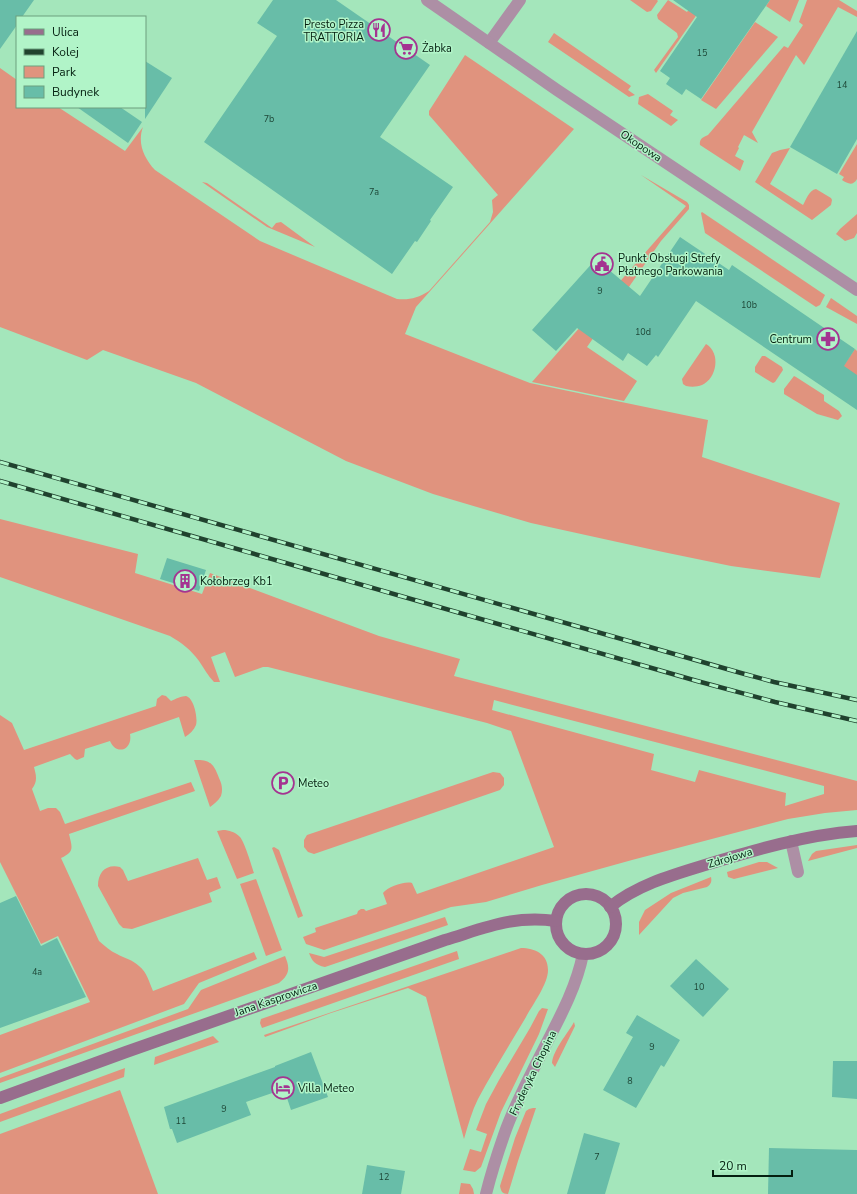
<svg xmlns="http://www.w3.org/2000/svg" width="857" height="1194" viewBox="0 0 857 1194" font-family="'Nunito Sans',sans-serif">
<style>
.green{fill:#e0937e;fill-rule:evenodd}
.building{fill:#68bda8}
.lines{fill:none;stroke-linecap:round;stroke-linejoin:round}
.lane{stroke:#ad8fa5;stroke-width:12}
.street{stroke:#ad8fa5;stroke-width:12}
.secondary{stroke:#986d8d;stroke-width:12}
.rail-casing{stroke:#20422e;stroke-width:4.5}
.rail{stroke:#b1f4c8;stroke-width:3;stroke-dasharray:9;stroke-linecap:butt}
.labels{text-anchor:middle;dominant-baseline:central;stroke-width:3;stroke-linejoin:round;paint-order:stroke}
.number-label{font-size:9px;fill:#1d4636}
.poi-label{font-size:11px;fill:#041f10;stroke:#b1f4c8;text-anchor:start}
.street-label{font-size:11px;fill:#041f10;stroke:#b1f4c8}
</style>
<rect width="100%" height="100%" fill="#a4e6bb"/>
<!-- green -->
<g class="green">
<polygon points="630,0 657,0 658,1 651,11 647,12"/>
<polygon points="668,0 687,12 696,0 707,0 656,73 654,70 678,37 677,33 658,19 657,15"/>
<polygon points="770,0 799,0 790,22 766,6"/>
<path d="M807,0H839L857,11V17L838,7L804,65L796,55L752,132L758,143L744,135L738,147L739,148L735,156L744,161L740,171L700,145C699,139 703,137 708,135L784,46L788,48L803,25L799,22Z"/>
<polygon points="755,22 778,37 716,109 701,100"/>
<polygon points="554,33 631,86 628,90 635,95 629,97 548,42"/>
<path d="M465,55L574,129L416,307L405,334L530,383L708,420L702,457L840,503L820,578L731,566L663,552L531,523L433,494L346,461L196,383L103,350L87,360L0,327V68L17,80V107H58L125,151L143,127C137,143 144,158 155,170L260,241L397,299C410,300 418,298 429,291L490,222L493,212L492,200L498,195L436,123L429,115V111Z"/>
<polygon points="648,94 673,111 670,115 678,120 671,126 638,104 639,97"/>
<path d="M857,144V179C853,186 848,184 842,180L844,177L839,174Z"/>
<path d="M790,148L770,184L803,205C806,200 809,190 816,189L831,198L832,200L831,205L812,220L755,182L772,153L780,150Z"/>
<polygon points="641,175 687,202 689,205 689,209 661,241 587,347 637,381 624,401 532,382 686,206"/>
<polygon points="202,182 207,183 272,228 276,223 281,222 315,247 267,227"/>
<polygon points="702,212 825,295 820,305 816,307 705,233 701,213"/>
<polygon points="857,214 857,233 854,238 845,241 836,234 840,229"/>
<polygon points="831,298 857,316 857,324 826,307"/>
<path d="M706,344C721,353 717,378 702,385C697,387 691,387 686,386L683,384L682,379Z"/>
<polygon points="855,349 857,351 857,378 842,368"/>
<polygon points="762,356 765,356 782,367 783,370 775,382 773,383 771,382 755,372 755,367"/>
<polygon points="794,376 796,377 824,395 824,401 839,411 842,416 838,420 817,414 784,394 784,389"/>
<path d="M0,519L138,554L135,573L202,594L210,573L379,636L460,659L454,676L857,781V810L825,813L788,819L632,860L542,885L486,902L451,907L324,950L306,944L303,937L316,932L315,928L357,914L358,911L361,909H364L366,911L387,904L383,893C388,887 404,881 412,883L417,894L554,847L511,731L487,723L268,667H263L235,677L225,652L211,657L220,682H214C208,676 204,668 199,661C191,650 182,643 170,636L0,577ZM494,700L824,786V794L785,806L786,793L699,770L695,782L651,770L654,754L492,710Z"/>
<path d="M162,695L166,696L171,701C175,699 182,696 186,696C194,698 198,718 196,725C194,730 190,734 185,737L179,717L130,734C133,750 116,756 110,741L85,749L84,757L77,760L75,759L70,754L34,767C36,775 38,781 32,789L40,811L48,808H56L60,812L65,824L191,782L195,791L69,834C72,847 75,852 61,858L99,941C105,946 110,951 117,954C124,958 133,960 139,966C147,972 149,982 153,991L254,952L257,959L199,983L184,1004L0,1073V1035L90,1002L58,936L41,944L0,862V715L12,723L24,750L156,706L157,699Z"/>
<path d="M194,760C210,759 214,764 219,778C222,784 223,790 221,796C218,801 214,804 210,807Z"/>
<polygon points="493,772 500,773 504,778 504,785 500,790 314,854 308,852 304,847 304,840 307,835"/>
<path d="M223,830C229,830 235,832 240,837C245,843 251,864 254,873L237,879L217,831Z"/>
<polygon points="857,845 857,848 808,861 812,854 816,851"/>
<polygon points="274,847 279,850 303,916 298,918 272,848"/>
<path d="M198,858L207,880L217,877L221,888L209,893L212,902L132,929L123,928L119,924L98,886C98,872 106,864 120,867L123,870L128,881Z"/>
<polygon points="759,862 767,862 778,868 734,879 728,877 727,872"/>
<path d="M711,877C712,882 711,884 707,887L683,893L673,898L639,935V922L645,910L671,893Z"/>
<polygon points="256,879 282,950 266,956 240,884"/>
<path d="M445,917L448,925L325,967C315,965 312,961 309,953L324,957Z"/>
<path d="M521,948C535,948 548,954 548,970C548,984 533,1004 526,1017C510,1044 493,1071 478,1099C472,1111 468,1125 464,1139L426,997L408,988L331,1013L265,1037L264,1035Z"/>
<polygon points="457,951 459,959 262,1028 260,1023 261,1019"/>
<path d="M285,956C290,968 290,974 279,983L0,1083V1078L188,1009L201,990Z"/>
<polygon points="542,1008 548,1009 539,1034 501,1112 481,1167 475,1172 463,1170 470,1149 481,1152 487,1134 476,1130 486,1104 499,1080 530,1028 539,1011"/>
<path d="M574,1022L575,1026L555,1067L552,1063C553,1050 568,1033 574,1022Z"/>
<polygon points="213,1036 219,1042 154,1065 155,1057"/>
<polygon points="125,1068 124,1077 0,1122 0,1114"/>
<polygon points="120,1090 158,1194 0,1194 0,1134"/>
<path d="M533,1108H536L518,1161L508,1194C502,1194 501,1191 500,1186L515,1138L526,1111L529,1109Z"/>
<polygon points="461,1183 470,1184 473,1189 474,1194 459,1194"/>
</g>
<!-- building -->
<g class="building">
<polygon points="0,0 34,0 22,17 17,17 17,25 0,49"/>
<polygon points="273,0 336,0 430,65 380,137 453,187 430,220 431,221 417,242 415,241 392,274 204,142 277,36 257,23"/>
<polygon points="673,0 770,0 701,99 686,89 682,95 666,84 670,78 660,71 697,17"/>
<polygon points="857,31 857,139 837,174 790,147"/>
<polygon points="145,61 172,78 145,119"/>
<polygon points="77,107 120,107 142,122 128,143"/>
<polygon points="680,237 729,270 732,265 855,349 844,366 857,375 857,410 696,301 658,357 656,355 647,366 628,353 623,361 577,328 556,351 532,330 596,259 640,296"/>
<polygon points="167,558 206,570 199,591 160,579"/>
<polygon points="16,896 41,946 57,938 86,997 0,1028 0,903"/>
<polygon points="696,959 729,989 703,1017 670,986"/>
<polygon points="637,1015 680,1040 664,1067 661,1065 636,1108 603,1090 633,1037 626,1033"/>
<polygon points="311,1052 328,1097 291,1110 284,1089 246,1102 251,1115 177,1143 172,1129 170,1129 164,1107 275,1067 275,1066"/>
<polygon points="833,1061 857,1061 857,1099 832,1097"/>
<polygon points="584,1133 620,1143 605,1194 567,1194"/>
<polygon points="769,1148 857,1150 857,1194 768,1194"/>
<polygon points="367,1165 405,1171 401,1194 362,1194"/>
</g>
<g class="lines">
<!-- lane -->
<g class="lane">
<polyline points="489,43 520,0"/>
<polyline points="791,841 798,872"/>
</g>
<!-- street -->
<g class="street">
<polyline points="427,0 557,90 857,290"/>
<path d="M486,1194C491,1174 497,1155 504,1135C512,1111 524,1088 535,1066C553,1029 575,994 583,954"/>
</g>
<!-- secondary -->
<g class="secondary">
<circle cx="586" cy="924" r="30"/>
<path d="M610,907C637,885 672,875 705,865C755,850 805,835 857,831"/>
<path d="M0,1098L126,1052L445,940C485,928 513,915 556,921"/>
</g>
<!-- rail casing -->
<g class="rail-casing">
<g id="rail">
<polyline points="0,462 741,673 774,682 857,700"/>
<polyline points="0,481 697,681 775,702 857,721"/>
</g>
</g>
<!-- rail -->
<use href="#rail" class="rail"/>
</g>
<!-- icons -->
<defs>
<g id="restaurant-ring" transform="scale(1.15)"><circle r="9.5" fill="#b1f4c8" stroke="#a43491" stroke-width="1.5"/><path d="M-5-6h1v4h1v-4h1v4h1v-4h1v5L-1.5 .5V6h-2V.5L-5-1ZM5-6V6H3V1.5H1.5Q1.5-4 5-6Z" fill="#a43491"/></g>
<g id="supermarket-ring" transform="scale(1.15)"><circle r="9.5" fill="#b1f4c8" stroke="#a43491" stroke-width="1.5"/><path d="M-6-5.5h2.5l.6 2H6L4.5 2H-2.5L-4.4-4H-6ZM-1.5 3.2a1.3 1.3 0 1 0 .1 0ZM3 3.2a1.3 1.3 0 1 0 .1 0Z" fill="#a43491"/></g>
<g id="civic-ring" transform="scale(1.15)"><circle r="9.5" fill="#b1f4c8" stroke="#a43491" stroke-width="1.5"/><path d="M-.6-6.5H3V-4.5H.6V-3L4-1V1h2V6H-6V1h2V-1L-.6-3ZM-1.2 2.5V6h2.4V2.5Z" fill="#a43491"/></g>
<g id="pharmacy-ring" transform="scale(1.15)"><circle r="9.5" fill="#b1f4c8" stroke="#a43491" stroke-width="1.5"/><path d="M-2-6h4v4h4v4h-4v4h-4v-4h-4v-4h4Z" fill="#a43491"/></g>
<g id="building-ring" transform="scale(1.15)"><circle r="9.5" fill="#b1f4c8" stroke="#a43491" stroke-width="1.5"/><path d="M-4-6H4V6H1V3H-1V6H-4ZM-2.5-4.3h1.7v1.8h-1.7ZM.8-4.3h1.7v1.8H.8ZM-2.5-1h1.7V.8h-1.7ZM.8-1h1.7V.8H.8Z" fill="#a43491"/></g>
<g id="parking-ring" transform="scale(1.15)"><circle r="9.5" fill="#b1f4c8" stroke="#a43491" stroke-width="1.5"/><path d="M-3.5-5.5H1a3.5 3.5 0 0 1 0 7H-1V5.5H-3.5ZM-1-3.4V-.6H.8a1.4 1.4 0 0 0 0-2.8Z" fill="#a43491"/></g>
<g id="hotel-ring" transform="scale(1.15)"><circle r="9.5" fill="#b1f4c8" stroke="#a43491" stroke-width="1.5"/><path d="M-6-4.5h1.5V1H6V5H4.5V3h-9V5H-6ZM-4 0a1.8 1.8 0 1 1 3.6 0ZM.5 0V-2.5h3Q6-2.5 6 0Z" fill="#a43491"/></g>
</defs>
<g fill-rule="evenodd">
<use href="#restaurant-ring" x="379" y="30"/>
<use href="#supermarket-ring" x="406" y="48"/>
<use href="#civic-ring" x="602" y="264"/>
<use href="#pharmacy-ring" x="828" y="339"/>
<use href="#building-ring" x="185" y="581"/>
<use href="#parking-ring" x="283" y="783"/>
<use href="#hotel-ring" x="283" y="1088"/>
</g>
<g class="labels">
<!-- number labels -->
<g class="number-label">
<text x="702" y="53">15</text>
<text x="842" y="85">14</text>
<text x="269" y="119">7b</text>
<text x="374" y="192">7a</text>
<text x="600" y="291">9</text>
<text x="749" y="305">10b</text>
<text x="643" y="332">10d</text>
<text x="37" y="972">4a</text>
<text x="699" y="987">10</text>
<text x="652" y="1047">9</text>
<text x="630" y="1081">8</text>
<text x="224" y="1109">9</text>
<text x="181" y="1121">11</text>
<text x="597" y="1157">7</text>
<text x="384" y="1177">12</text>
</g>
<!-- poi labels -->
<g class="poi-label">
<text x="364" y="24" text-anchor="end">Presto Pizza<tspan x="364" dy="13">TRATTORIA</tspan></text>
<text x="422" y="48">Żabka</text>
<text x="618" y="258">Punkt Obsługi Strefy<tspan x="618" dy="13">Płatnego Parkowania</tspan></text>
<text x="812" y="339" text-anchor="end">Centrum</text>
<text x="200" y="581">Kołobrzeg Kb1</text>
<text x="298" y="783">Meteo</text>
<text x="298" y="1088">Villa Meteo</text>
</g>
<!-- street labels -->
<g class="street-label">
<text transform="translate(641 146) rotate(34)">Okopowa</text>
<text transform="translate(730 858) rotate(-17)">Zdrojowa</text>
<text transform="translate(276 999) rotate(-19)">Jana Kasprowicza</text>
<text transform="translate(533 1073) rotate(-64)">Fryderyka Chopina</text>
</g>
</g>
<!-- legend -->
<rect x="16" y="16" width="130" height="92" fill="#b1f4c8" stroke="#6c9f7e"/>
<rect x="24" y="29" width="20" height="6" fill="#986d8d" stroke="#6c9f7e"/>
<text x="52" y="36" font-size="12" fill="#041f10">Ulica</text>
<rect x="24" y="49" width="20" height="6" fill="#20422e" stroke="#6c9f7e"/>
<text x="52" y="56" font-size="12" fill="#041f10">Kolej</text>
<rect x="24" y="66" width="20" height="12" fill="#e0937e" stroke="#6c9f7e"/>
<text x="52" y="76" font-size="12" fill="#041f10">Park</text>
<rect x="24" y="86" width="20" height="12" fill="#68bda8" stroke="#6c9f7e"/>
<text x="52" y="96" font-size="12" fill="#041f10">Budynek</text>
<!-- scale -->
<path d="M713 1170v6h79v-6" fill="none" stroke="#041f10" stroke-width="2"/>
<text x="719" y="1170" font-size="12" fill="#041f10" stroke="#b1f4c8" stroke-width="3" paint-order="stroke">20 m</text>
</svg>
